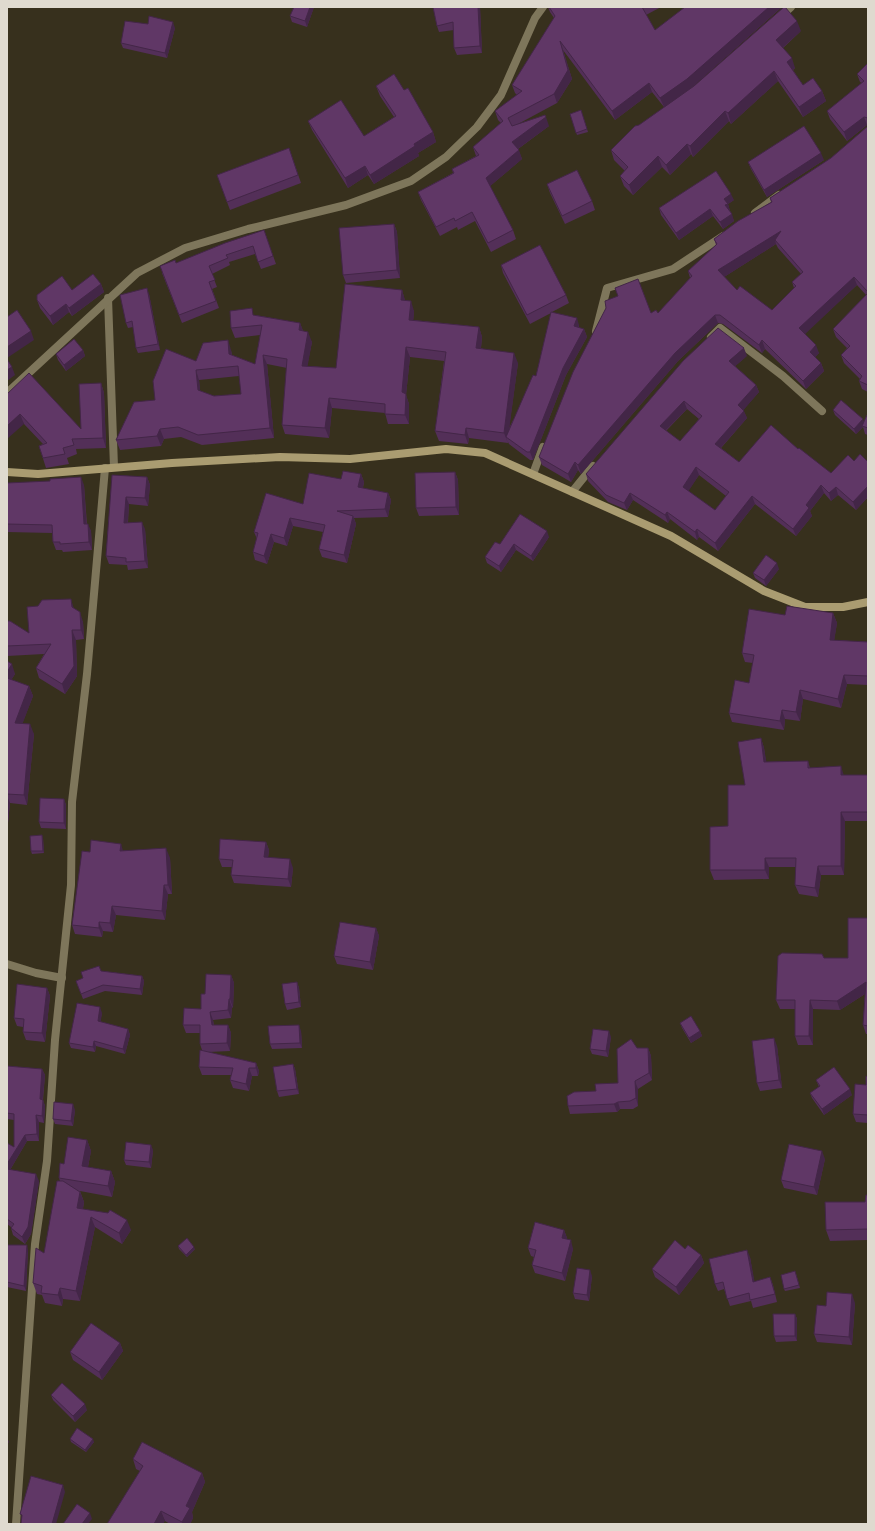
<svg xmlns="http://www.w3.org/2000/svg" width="875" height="1531" viewBox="0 0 875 1531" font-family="Literata,serif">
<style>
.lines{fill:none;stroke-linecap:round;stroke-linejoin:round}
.minor{stroke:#7e765b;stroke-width:8}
.tertiary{stroke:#7e765b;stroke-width:8}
.secondary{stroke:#aa9c71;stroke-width:8}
.wall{fill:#532f58;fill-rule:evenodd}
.shaded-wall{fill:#432647}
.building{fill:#603766;stroke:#432647;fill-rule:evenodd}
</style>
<rect width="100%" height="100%" fill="#37301d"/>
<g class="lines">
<!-- minor -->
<g class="minor">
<polyline points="780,17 791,7"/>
<polyline points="755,213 779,195"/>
<polyline points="108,298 114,467"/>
<polyline points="596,331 607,288 673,269 723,236"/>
<polyline points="711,337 720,328 783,376 822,411"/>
<polyline points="533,474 543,447"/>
<polyline points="572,492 593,466"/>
<polyline points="7,964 36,973 62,978"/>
<polyline points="16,1524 35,1244 47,1161 55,1040 71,885 72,802 87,674 105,468"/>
</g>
<!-- tertiary -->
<polyline class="tertiary" points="7,393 137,273 185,248 248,229 346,205 411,181 446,157 477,127 501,95 535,18 543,7"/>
<!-- secondary -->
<polyline class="secondary" points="7,472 38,474 172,463 280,457 350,459 446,449 485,453 671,536 764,591 805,607 843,607 868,602"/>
</g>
<!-- wall -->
<g class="wall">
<polygon points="294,7 314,7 307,27 292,22 290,16"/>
<polygon points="433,7 480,7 482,53 457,55 454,48 454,30 439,32 437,26"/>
<polygon points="548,7 661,7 646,15 655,30 722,8 723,7 782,7 691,88 664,107 652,92 615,120 563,50 572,79 557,103 518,124 549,126 518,149 522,159 490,186 513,230 516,239 491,252 475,221 458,230 457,227 440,236 421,200 418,192 453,173 452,169 476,156 473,147 501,123 498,120 495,111 517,95 515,93 512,85 554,18 550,12"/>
<polygon points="148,24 175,28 167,58 123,48 121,43"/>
<polygon points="801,31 783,48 795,68 793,70 803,85 822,91 826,101 803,117 778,81 731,124 729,121 693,157 691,154 670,175 662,167 633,195 624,186 620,176 625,171 614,160 611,150 639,125"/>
<polygon points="868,63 868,125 867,125 847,141 830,119 827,111 862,83 860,82 857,74"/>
<polygon points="376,86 433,132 436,142 418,153 419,156 374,184 368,175 348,188 312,130 308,121 364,136 394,117 380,96"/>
<polygon points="581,110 588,132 577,135 570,114"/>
<path d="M868,126V392L862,389L859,381L860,379L844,363L841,355L847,348L836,337L833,329L866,295L857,285L804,334L819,353L815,357L821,363L824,371L806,389L765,349L762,353L723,324L718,323L678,361L581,474L578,470L571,482L542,465L539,457L651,313H658L690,278L688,271L716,245L714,239L771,202L770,198L831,158ZM776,244L778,248L801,274L792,282L794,288L772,310L737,290L724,277Z"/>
<polygon points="289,148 301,183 230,210 217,175"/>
<polygon points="824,160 767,197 751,169 748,162"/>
<polygon points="547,184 592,201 595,210 565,224 550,193"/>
<polygon points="734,200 728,204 730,211 734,221 723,229 713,216 679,240 661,215 659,208"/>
<polygon points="394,224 397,232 400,278 346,283 343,275"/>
<polygon points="264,230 276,264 261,269 255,254 229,262 230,265 212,274 217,287 212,289 219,308 182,323 162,273 176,263"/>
<path d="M501,265L566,295L569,303L552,312L579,325V328L584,329L587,337L566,375L533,460H530L509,444L508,442V443L469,438L468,444L439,441L435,431L444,361L410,357L406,395L409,404V424H388L385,413L332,408L329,438L285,434L282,425L287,368L267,364L274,438L202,445L181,437L164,439L161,446L120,450L116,440L155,400L196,361L231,350L232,355L255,364L260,335L235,338L231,328L255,315L300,323L303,331L312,342L307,366L336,368L402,290L405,301L414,311L413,320L479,327L482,337L481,348L518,363L509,428L536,376L551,313L530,324L503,273ZM239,376L241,394L214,396L200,391L199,380Z"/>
<polygon points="101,284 104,292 72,316 69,312 53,325 40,308 37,300 72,290"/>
<polygon points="149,294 160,350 138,353 136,348 133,327 128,328 126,323"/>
<polygon points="83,350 85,356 66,371 58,360 56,354"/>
<path d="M747,356L735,366L756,385L759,392L743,410L747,418L721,448L739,462L798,449L831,473L854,461H867L868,460V497L856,510L838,495L831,501L824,493L810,511L812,516L796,536L755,504L718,551L699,537L697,540L670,519L668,523L633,500L627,510L608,502L588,481L586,474ZM687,409L699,419L680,441L666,431ZM699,475L726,496L715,510L688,491Z"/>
<polygon points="101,383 104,393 106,448 76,449 77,454 67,458 69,464 46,468 39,446 43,444 24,424 7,394 81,429"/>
<polygon points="833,410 864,422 868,415 868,435 865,434 863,427 856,434 835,415"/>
<polygon points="455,472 458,480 459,515 419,516 416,508"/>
<polygon points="361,474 364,482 363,488 388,493 391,500 388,517 354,518 356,524 347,563 322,557 319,549 323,532 293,526 287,546 274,542 267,564 255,560 253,552 257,539 254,532 303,504 341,479"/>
<polygon points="112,475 147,477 150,485 148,506 129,504 128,523 145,529 148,568 128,570 127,565 109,564 106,556"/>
<polygon points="7,483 84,485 87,524 91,531 92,550 63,552 62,550 56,550 53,542 52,533 7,532"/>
<polygon points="549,537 533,561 516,550 501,572 487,563 485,557 500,544"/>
<polygon points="779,569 766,586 755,578 753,573"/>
<polygon points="74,609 83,622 84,639 76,640 77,676 65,694 39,678 36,668 44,654 7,656 7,621 29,633"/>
<polygon points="833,613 837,623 834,640 868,642 868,685 847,684 841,708 803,699 800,721 785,719 784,730 732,722 729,713 749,683 753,663 745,662 742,653 785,615"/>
<polygon points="7,661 15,674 11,680 29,686 33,696 22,724 34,734 27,805 10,803 7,833"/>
<polygon points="761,738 764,748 766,762 808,761 810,768 844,775 868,775 868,821 845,821 844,875 821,875 818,897 799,894 795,885 796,867 769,867 769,879 714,880 710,870 745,785"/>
<polygon points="64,799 66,805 66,829 41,828 39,822"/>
<polygon points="43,838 44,853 32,854 31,851"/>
<polygon points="266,842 269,850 268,858 293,868 291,887 234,883 231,875 232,867 222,867 219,859"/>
<polygon points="123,851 170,858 172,894 168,894 165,920 116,915 113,932 103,931 102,937 75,934 72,925 90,852"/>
<polygon points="868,918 868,1034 866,1034 863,1025 865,994 840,1010 813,1009 813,1045 798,1045 795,1036 795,1009 780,1009 776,1000 824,958 848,958"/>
<polygon points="376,928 379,936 373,970 337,964 334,956"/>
<polygon points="101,971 142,976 144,981 142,995 105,991 83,999 76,981"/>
<polygon points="231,975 234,983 233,1008 232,1007 231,1018 213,1020 214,1025 228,1025 231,1033 230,1051 208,1052 256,1063 259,1071 258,1076 252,1076 249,1091 233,1088 230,1080 231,1075 202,1075 199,1067 202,1050 200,1044 200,1033 186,1033 183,1025 201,1009 205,994"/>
<polygon points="297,982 299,988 301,1007 287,1010 285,1004"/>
<polygon points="47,988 50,996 45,1042 26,1040 23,1032 23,1027 17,1026 14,1018"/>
<polygon points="102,1013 100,1022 128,1029 130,1035 125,1054 96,1046 95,1052 71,1048 69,1043"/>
<polygon points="680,1023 700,1031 702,1036 691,1043 682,1028"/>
<polygon points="301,1031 302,1048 272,1049 270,1044"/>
<polygon points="611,1037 608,1057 592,1054 590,1049"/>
<polygon points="777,1046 782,1088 760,1091 757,1083"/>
<polygon points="637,1048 648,1048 651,1056 652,1080 638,1089 638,1106 633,1109 620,1109 617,1112 570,1114 568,1106 596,1091 618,1083"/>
<polygon points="293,1064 295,1069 299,1094 279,1097 277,1091"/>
<polygon points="7,1066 42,1069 45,1075 43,1100 45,1106 44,1123 39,1122 39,1141 27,1141 10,1170 39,1181 31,1234 25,1244 13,1235 11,1228 11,1227 7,1224 7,1143 14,1147 14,1120 7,1119"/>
<polygon points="868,1077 868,1123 856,1122 853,1114 866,1085"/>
<polygon points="816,1080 852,1095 824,1115 812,1098 810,1093 819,1087"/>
<polygon points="75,1110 73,1126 55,1124 53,1119"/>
<polygon points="87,1140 91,1151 88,1167 111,1171 115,1182 112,1197 80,1191 84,1202 83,1209 131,1230 122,1244 95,1227 80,1301 63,1299 62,1306 45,1303 42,1295 37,1294 33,1283 44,1253 60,1181 59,1178 64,1164"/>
<polygon points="153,1150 151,1168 126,1165 124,1160"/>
<polygon points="825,1159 817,1195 784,1188 781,1180"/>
<polygon points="868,1195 868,1240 830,1241 826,1230 865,1202"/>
<polygon points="564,1230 567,1238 567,1239 573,1249 565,1281 535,1273 532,1265 534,1257 531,1256 528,1248"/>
<polygon points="7,1245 28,1250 26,1291 7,1287"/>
<polygon points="178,1246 195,1249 187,1257 179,1249"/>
<polygon points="685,1249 701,1255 704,1263 679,1295 655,1277 652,1269"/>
<polygon points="750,1257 754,1282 770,1277 773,1285 777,1302 753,1308 751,1301 730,1306 724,1289 718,1291 715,1284"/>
<polygon points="796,1274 800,1288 785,1291 784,1289"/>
<polygon points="592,1276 589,1301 575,1299 573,1293"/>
<polygon points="855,1303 852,1345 817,1342 814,1334 826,1306"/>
<polygon points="795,1314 797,1319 797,1341 776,1342 774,1336"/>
<polygon points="120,1343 123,1351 102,1380 73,1360 70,1352"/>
<polygon points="51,1395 87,1410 75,1422 53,1400"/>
<polygon points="70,1439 94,1442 86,1452 71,1442"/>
<polygon points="133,1459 202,1473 205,1482 192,1512 193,1518 190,1524 170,1524 165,1521 140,1471 136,1469"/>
</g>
<!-- shaded-wall -->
<g class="shaded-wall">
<polygon points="310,7 314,7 307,27 305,21"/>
<polygon points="478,7 480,7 482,53 480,46"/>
<polygon points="769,7 782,7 691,88 664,107 660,98"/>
<polygon points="797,21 801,31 780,50 776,40"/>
<polygon points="173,22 175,28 167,58 165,53"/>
<polygon points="560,41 572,79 557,103 554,94"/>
<polygon points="792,58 795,68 791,72 787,62"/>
<polygon points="774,71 778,81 731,124 728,113"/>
<polygon points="649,83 652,92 615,120 612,111"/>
<polygon points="822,91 826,101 803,117 799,107"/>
<polygon points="725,111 729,121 693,157 690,146"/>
<polygon points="546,117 549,126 515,151 512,142"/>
<polygon points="864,117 867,125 847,141 844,132"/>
<polygon points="433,132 436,142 418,153 419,156 374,184 370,175 414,144"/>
<polygon points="687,144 691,154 670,175 666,165"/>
<polygon points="519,150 522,159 489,187 486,178"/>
<polygon points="821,153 824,160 767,197 764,190"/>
<polygon points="658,156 662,167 633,195 629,185"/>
<polygon points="365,166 368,175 348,188 345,178"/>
<polygon points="731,194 734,200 728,204 730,211 728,212 724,199"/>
<polygon points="710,209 713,216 679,240 676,233"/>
<polygon points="732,214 734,221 723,229 720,222"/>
<polygon points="394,224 397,232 400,278 397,270"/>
<polygon points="781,231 775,240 776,244 721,279 718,270"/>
<polygon points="854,277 857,285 802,337 799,328"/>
<polygon points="101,284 104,292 72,316 69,308"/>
<polygon points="147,288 149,294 160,350 158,344"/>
<polygon points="402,290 405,300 404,310 401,300"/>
<polygon points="411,301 414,311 413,329 409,320"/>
<polygon points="66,304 69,312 53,325 50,316"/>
<polygon points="715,315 718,323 678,361 581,474 578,465 675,353"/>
<polygon points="577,318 579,325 577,334 574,326"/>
<polygon points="300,323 304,333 299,330"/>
<polygon points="479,327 482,337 480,357 476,348"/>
<polygon points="584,329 587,337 566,375 533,460 530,452 563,368"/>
<polygon points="31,331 34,340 7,358 7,347"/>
<polygon points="308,332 312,342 306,375 302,366"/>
<polygon points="228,340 231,350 233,363 229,354"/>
<polygon points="762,340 765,349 762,353 759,345"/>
<polygon points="816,345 819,353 813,360 810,352"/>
<polygon points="406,347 410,357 406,395 409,404 409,424 405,415 402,392"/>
<polygon points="744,348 747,356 732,369 729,361"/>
<polygon points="83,350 85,356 66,371 64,365"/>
<polygon points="514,353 518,363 508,438 506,437 508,443 504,433"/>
<polygon points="263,355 267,364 274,438 270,428"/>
<polygon points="821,363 824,371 806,389 803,381"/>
<polygon points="12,367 15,375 7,381 7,370"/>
<polygon points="196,370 199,380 201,399 198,390"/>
<polygon points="101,383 104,393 106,448 103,438"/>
<polygon points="756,385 759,392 741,413 738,405"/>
<polygon points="329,398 332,408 329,438 325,428"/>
<polygon points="684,401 687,409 662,434 660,426"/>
<polygon points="744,411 747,418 718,451 715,444"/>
<polygon points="20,414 24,424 7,439 7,426"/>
<polygon points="863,419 865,424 862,426 863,427 856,434 854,429"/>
<polygon points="466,428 469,438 468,444 465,435"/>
<polygon points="160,429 164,439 161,446 157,436"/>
<polygon points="575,462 578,470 571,482 568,474"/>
<polygon points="696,467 699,475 686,495 683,487"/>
<polygon points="455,472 458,480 459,515 456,507"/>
<polygon points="361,474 364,482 361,495 358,487"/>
<polygon points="81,477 84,485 87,532 84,524"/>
<polygon points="147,477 150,485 148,506 145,498"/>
<polygon points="821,485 824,493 810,511 812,516 796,536 793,529 806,505"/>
<polygon points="868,486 868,497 856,510 853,502"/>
<polygon points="836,487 838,495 831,501 829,493"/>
<polygon points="388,493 391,500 388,517 385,509"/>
<polygon points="630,493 633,500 627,510 624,503"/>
<polygon points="752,496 755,504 718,551 715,543"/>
<polygon points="126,497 129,504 127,531 124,523"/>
<polygon points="667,512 670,519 668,523 665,515"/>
<polygon points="353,516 356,524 347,563 344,555"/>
<polygon points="290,518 293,526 287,546 284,538"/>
<polygon points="142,522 145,529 148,568 145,561"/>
<polygon points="88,524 91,531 92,550 89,542"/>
<polygon points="697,529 699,537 697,540 695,532"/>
<polygon points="547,531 549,537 533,561 531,556"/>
<polygon points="271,534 274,542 267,564 264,556"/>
<polygon points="514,544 516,550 501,572 499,566"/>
<polygon points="777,563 779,569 766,586 764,580"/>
<polygon points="71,599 74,609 72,607"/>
<polygon points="80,612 83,622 84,639 81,630"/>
<polygon points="833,613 837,623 833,649 830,640"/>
<polygon points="72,630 76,640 77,676 65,694 62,684"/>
<polygon points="12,664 15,674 7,687 7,672"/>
<polygon points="844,675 847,684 841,708 838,699"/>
<polygon points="29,686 33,696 19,733 15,723"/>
<polygon points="800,690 803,699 800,721 796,712"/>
<polygon points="782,710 785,719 784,730 780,721"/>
<polygon points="30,724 34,734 27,805 24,795"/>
<polygon points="761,738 764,748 768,771 764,762"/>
<polygon points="841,766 844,776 841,775"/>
<polygon points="7,796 10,803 7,833"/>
<polygon points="64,799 66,805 66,829 64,823"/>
<polygon points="841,812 845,821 844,875 841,866"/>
<polygon points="42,835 43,838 44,853 43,851"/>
<polygon points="266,842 269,850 267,866 264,857"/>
<polygon points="121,844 124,854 120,851"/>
<polygon points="166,848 170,858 172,894 168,885"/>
<polygon points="765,858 769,867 769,879 765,870"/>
<polygon points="290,859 293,868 291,887 288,879"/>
<polygon points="818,866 821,875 818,897 815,888"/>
<polygon points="164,885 168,894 165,920 162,911"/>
<polygon points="112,906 116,915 113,932 110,923"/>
<polygon points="99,922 103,931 102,937 99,928"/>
<polygon points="376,928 379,936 373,970 370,962"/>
<polygon points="231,975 234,983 233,1008 230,999"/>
<polygon points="142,976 144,981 142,995 140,989"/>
<polygon points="297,982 299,988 301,1007 299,1002"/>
<polygon points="866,982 868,992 840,1010 837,1001"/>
<polygon points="47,988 50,996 45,1042 42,1033"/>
<polygon points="229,999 232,1007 231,1018 228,1010"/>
<polygon points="810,1000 813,1009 813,1045 809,1036"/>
<polygon points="100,1007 102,1013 100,1027 98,1021"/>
<polygon points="210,1012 213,1020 215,1034 212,1025"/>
<polygon points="228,1025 231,1033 230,1051 227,1043"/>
<polygon points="299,1025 301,1031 302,1048 300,1043"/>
<polygon points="128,1029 130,1035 125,1054 123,1049"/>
<polygon points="609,1031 611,1037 608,1057 606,1051"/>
<polygon points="700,1031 702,1036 691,1043 689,1038"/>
<polygon points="774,1038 777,1046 782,1088 779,1080"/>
<polygon points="94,1041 96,1046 95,1052 93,1047"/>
<polygon points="648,1048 651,1056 652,1080 649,1073"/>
<polygon points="256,1063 259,1071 258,1076 256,1068"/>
<polygon points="293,1064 295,1069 299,1094 297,1089"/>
<polygon points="249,1068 252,1076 249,1091 246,1084"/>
<polygon points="42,1069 45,1075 42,1106 40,1099"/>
<polygon points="635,1081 638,1089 638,1106 636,1098"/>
<polygon points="850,1089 852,1095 824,1115 822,1109"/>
<polygon points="43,1100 45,1106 44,1123 42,1116"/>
<polygon points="618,1102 620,1109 617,1112 614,1104"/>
<polygon points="73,1104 75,1110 73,1126 71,1121"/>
<polygon points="36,1115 39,1122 39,1141 37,1134"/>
<polygon points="25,1135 27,1141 7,1175 7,1164"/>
<polygon points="87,1140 91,1151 86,1177 82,1166"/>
<polygon points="151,1145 153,1150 151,1168 149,1162"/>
<polygon points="822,1151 825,1159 817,1195 814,1187"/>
<polygon points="111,1171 115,1182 112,1197 108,1186"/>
<polygon points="36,1174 39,1181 31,1234 25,1244 22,1237"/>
<polygon points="80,1192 84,1202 81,1219 77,1208"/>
<polygon points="91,1217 95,1227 80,1301 76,1291"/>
<polygon points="127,1220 131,1230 122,1244 119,1233"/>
<polygon points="564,1230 567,1238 565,1246 562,1238"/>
<polygon points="571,1240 573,1249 565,1281 562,1273"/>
<polygon points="27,1245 28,1250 26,1291 24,1286"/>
<polygon points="194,1247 195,1249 187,1257 186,1255"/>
<polygon points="747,1250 750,1257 756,1289 753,1282"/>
<polygon points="701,1255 704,1263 679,1295 676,1287"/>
<polygon points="590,1270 592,1276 589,1301 587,1295"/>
<polygon points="60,1288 63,1299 62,1306 58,1295"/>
<polygon points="852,1294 855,1303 852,1345 849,1337"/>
<polygon points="795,1314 797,1319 797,1341 795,1336"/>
<polygon points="120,1343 123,1351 102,1380 99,1372"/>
<polygon points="85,1404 87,1410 75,1422 73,1416"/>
<polygon points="7,1438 9,1442 7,1445"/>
<polygon points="93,1439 94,1442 86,1452 85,1450"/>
<polygon points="202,1473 205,1482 192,1512 193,1518 190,1524 182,1524 182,1522 186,1506"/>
<polygon points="63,1485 65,1492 56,1524 52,1524"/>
<polygon points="161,1511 165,1521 163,1524 154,1524"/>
<polygon points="90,1513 92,1519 88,1524 82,1524"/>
</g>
<!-- building -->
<g class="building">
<polygon points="294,7 310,7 305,21 290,16"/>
<polygon points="433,7 478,7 480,46 454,48 453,22 437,26"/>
<polygon points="549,7 642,7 655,30 685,7 722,7 722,8 723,7 769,7 687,79 660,98 649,83 612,111 560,41 568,70 554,94 508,118 512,126 545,115 546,117 512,142 519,150 486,178 513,230 488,243 472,212 455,221 454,218 436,227 418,192 454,173 452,169 479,155 473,147 503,121 495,111 522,91 512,85 555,16"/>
<polygon points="784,7 785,7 797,21 776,40 792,58 787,62 803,85 813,78 822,91 799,107 774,71 728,113 725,111 690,146 687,144 666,165 658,156 629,185 620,176 628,167 611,150 635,126 639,125 694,86"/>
<polygon points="149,16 173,22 165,53 121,43 125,21 148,24"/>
<polygon points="868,63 868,118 864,117 844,132 827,111 864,81 857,74"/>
<polygon points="394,74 404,90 408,88 433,132 414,144 415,146 370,175 365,166 345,178 308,121 341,100 364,136 396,116 376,86"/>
<polygon points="581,110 587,129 576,133 570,114"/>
<polygon points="804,126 821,153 764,190 748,162"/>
<path d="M868,126V292L854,277L799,328L816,345L810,352L821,363L803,381L762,340L759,345L720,315H715L675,353L578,465L575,462L568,474L539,457L573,372L606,308L605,301L618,296L615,288L638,279L651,313L656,310L658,313L692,276L688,271L717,244L714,239L738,221L772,202L770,198L831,158ZM781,231L775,240L803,272L792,282L796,286L772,310L740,286L737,290L718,270Z"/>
<polygon points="289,148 298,175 227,202 217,175"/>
<polygon points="577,170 592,201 562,216 547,184"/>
<polygon points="716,171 731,194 724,199 728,204 725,205 732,214 720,222 710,209 676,233 659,208"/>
<polygon points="394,224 397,270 343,275 339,228"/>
<polygon points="264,230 273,256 258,262 253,246 226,255 228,258 209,266 215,280 209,282 216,301 179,315 160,266 175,260 176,263 225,243"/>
<polygon points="540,245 566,295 527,315 501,265"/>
<polygon points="93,274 101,284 69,308 66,304 50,316 37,300 37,295 62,276 72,290"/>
<path d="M345,284L402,290L401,300L411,301L409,320L479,327L476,348L514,353L504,433L466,428L465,435L435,431L446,352L406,347L402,392L406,394L405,415L385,414V404L329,398L325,428L282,425L287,359L263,355L270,428L198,435L178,427L160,429L157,436L116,440L134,402L155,400L153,381L166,349L196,361L203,343L228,340L229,354L255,364L262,325L231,328L230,311L252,308L253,315L300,323L299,330L308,332L302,366L336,368ZM238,366L241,394L214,396L198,390L196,370Z"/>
<polygon points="147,288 158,344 136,348 132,321 126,323 120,295"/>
<polygon points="868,293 868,385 859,381 862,376 841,355 850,346 833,329"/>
<polygon points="17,310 31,331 7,347 7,317"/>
<polygon points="551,312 577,318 574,326 584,329 563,368 530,452 527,452 506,437 533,375 536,376"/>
<path d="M718,328L744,348L729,361L756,385L738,405L744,411L715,444L739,462L771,425L798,449L799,448L831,473L848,455L854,461L860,454L867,461L868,460V486L853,502L836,487L829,493L821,485L806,505L809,508L793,529L752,496L715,543L697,529L695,532L667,512L665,515L630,493L624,503L606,495L586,474L683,361ZM684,401L702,416L680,441L660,426ZM696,467L729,492L715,510L683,487Z"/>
<polygon points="74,339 83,350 64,365 56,354"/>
<polygon points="7,359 12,367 7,370"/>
<polygon points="29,373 81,429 79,384 101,383 103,438 72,439 74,445 63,448 65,454 43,458 39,446 47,443 20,414 7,426 7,394"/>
<polygon points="841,400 863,419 854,429 833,410"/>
<polygon points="867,415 868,415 868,428 862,426"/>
<polygon points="343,471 361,474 358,487 388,493 385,509 337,511 353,516 344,555 319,549 325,525 290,518 284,538 271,534 264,556 253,552 258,533 254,532 266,493 303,504 309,473 341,479"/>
<polygon points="455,472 456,507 416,508 415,473"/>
<polygon points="112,475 147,477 145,498 126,497 124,523 142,522 145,561 126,562 126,558 106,556"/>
<polygon points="81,477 84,524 88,524 89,542 60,544 60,542 53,542 52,525 7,524 7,483 50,481 50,479"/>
<polygon points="520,514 547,531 531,556 514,544 499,566 485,557 495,542 500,544"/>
<polygon points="766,555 777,563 764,580 753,573"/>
<polygon points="71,599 72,607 80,612 81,630 72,630 74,666 62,684 36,668 51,644 7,646 7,621 10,621 29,633 27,607 38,606 42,600"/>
<polygon points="787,606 833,613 830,640 868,642 868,676 844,675 838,699 800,690 796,712 782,710 780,721 729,713 735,680 749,683 754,655 742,653 749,609 785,615"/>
<polygon points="7,661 12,664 7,672"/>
<polygon points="7,678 29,686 15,723 30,724 24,795 7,794"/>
<polygon points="761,738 764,762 808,761 808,768 841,766 841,775 868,775 868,812 841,812 841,866 818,866 815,888 795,885 796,858 765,858 765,870 710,870 710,827 728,826 728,785 745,785 738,742"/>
<polygon points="40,798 64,799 64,823 39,822"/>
<polygon points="42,835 43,851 31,851 30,836"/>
<polygon points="220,839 266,842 264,857 290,859 288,879 231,875 233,860 219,859"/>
<polygon points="91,840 121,844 120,851 166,848 168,885 164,885 162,911 112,906 110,923 99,922 99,928 72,925 82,851 90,852"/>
<polygon points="848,918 868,918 868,1026 863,1025 866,982 837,1001 810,1000 809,1036 795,1036 795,1000 776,1000 778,956 782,953 822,954 824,958 848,958"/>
<polygon points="340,922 376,928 370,962 334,956"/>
<polygon points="99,966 101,971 142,976 140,989 103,985 81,994 76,981 83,978 81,972"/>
<polygon points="206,974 231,975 230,999 229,999 228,1010 210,1012 212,1025 228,1025 227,1043 200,1044 200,1025 183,1025 184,1008 201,1009 201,994 205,994"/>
<polygon points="297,982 299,1002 285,1004 282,984"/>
<polygon points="17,984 47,988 42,1033 23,1032 24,1019 14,1018"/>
<polygon points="77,1003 100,1007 98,1021 128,1029 123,1049 94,1041 93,1047 69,1043"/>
<polygon points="691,1016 700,1031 689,1038 680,1023"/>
<polygon points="299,1025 300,1043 270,1044 268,1026"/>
<polygon points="593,1029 609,1031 606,1051 590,1049"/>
<polygon points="774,1038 779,1080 757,1083 752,1041"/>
<polygon points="631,1039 637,1048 648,1048 649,1073 635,1081 636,1098 630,1101 618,1102 614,1104 568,1106 567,1096 574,1092 596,1091 595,1084 618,1083 617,1049"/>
<polygon points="200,1050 256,1063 256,1068 249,1068 246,1084 230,1080 233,1068 199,1067"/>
<polygon points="293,1064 297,1089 277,1091 273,1067"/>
<polygon points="7,1066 42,1069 40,1099 43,1100 42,1116 36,1115 37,1134 25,1135 7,1164 7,1143 14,1147 14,1114 7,1113"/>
<polygon points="834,1067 850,1089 822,1109 810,1093 820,1086 816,1080"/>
<polygon points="866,1076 868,1077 868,1115 853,1114 855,1084 866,1085"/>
<polygon points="54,1102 73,1104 71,1121 53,1119"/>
<polygon points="68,1137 87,1140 82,1166 111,1171 108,1186 59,1178 60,1163 64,1164"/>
<polygon points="126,1142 151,1145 149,1162 124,1160"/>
<polygon points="789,1144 822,1151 814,1187 781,1180"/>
<polygon points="7,1169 36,1174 28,1227 22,1237 11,1228 14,1224 7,1219"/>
<polygon points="57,1181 63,1181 80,1192 77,1208 108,1213 110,1210 127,1220 119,1233 91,1217 76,1291 60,1288 58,1295 41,1293 42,1286 33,1283 36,1248 44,1253"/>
<polygon points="866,1195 868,1195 868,1229 826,1230 825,1202 865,1202"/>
<polygon points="535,1222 564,1230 562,1238 571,1240 562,1273 532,1265 536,1250 528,1248"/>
<polygon points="187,1238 194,1247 186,1255 178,1246"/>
<polygon points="675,1240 685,1249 688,1245 701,1255 676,1287 652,1269"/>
<polygon points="7,1245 27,1245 24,1286 7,1282"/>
<polygon points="747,1250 753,1282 770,1277 775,1294 750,1300 749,1293 727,1299 723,1282 715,1284 709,1259"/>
<polygon points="577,1268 590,1270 587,1295 573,1293"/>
<polygon points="795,1271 799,1285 784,1289 781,1275"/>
<polygon points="827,1292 852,1294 849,1337 814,1334 817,1305 826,1306"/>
<polygon points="773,1314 795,1314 795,1336 774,1336"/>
<polygon points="91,1323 120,1343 99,1372 70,1352"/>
<polygon points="62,1383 85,1404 73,1416 51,1395"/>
<polygon points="77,1428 93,1439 85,1450 70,1439"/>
<polygon points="142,1442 202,1473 186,1506 190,1508 182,1522 161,1511 154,1524 107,1524 143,1466 133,1459"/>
<polygon points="31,1476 63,1485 52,1524 21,1524 22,1515 20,1514"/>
<polygon points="77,1504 90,1513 82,1524 63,1524"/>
</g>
<!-- border -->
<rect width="875" height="1531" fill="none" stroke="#dfdacf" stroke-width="16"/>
</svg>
